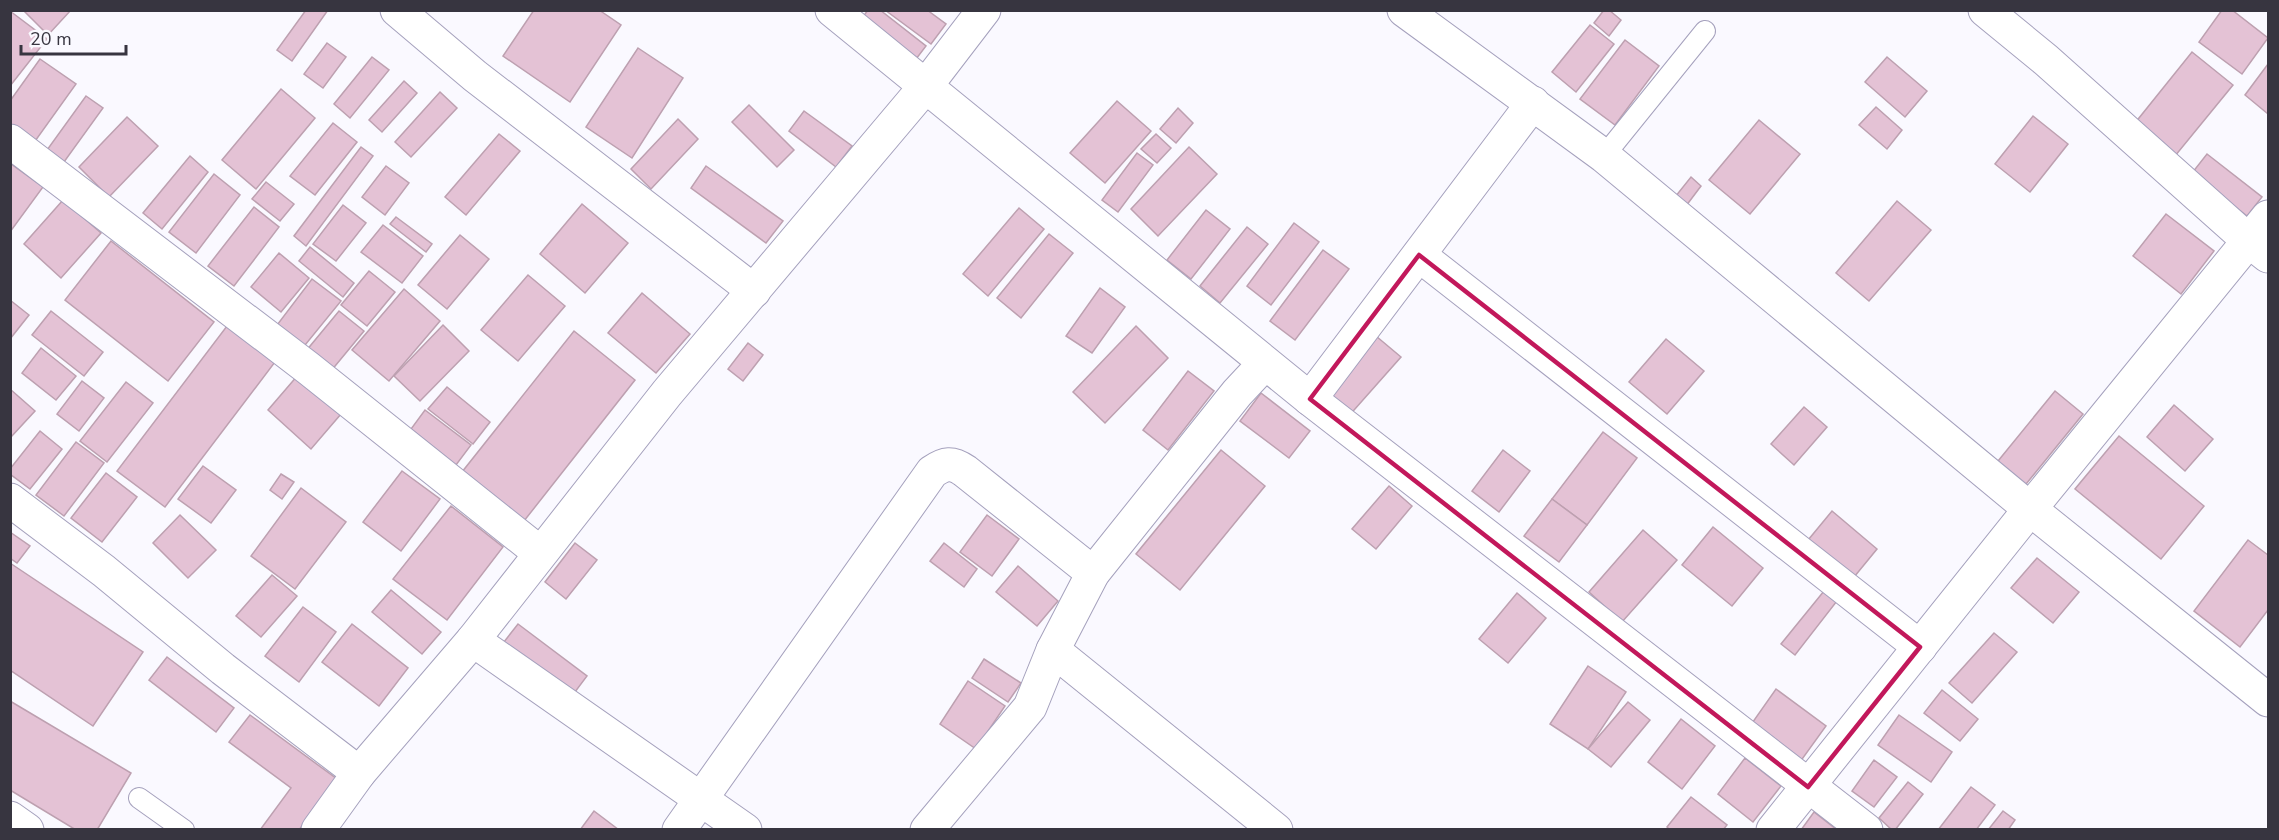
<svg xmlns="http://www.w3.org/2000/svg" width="2279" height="840" viewBox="0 0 2279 840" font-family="'Nunito Sans',sans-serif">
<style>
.building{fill:#e4c2d5;stroke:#bda0b0;stroke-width:1.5}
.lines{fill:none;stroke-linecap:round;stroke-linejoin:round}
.lane-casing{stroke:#a5a1bd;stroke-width:22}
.street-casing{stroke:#a5a1bd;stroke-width:35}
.lane{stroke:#fff;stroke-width:20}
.street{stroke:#fff;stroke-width:33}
.marked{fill:none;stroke:#c2185b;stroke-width:4.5;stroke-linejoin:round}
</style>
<rect width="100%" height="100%" fill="#faf9ff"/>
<!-- building -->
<g class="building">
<polygon points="23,10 71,10 48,35"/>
<polygon points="306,10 328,10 292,61 277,50"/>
<polygon points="534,10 599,10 621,25 570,102 503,56"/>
<polygon points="868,10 880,10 926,46 910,67 856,26"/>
<polygon points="885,10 927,10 946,24 931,44"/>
<polygon points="1604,10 1609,10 1621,20 1609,36 1594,23"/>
<polygon points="2222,10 2232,10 2268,38 2242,74 2199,42"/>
<polygon points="10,11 47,39 10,86"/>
<polygon points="1590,25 1614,44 1576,92 1552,72"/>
<polygon points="1625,40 1659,66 1615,125 1580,99"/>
<polygon points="327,43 346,57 323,88 304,74"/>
<polygon points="638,48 683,78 632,158 586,127"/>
<polygon points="2192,52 2233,85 2175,156 2135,123"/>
<polygon points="372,57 389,70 350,118 334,104"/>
<polygon points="1887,57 1927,91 1905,117 1865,82"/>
<polygon points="40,59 76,84 33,144 10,128 10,101"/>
<polygon points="2268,64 2268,114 2245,95"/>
<polygon points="404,81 417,93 382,132 369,120"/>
<polygon points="281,89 315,118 256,189 222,160"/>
<polygon points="440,92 457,108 411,157 395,142"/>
<polygon points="86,96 103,108 64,162 47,150"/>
<polygon points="1117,101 1151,131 1105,183 1070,153"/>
<polygon points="749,105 794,150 777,167 732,122"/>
<polygon points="1876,107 1902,130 1887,149 1859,125"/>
<polygon points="1178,108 1193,123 1176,143 1160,129"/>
<polygon points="804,111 852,146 836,167 789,131"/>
<polygon points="2033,116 2068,144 2030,192 1995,164"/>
<polygon points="127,117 158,146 109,197 79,167"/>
<polygon points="678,119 698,139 651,189 631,169"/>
<polygon points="1759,120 1800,154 1750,214 1709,180"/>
<polygon points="333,123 357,142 315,195 290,176"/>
<polygon points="499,134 520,151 466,215 445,197"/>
<polygon points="1156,134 1171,148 1157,163 1141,149"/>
<polygon points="361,147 373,156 306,246 294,236"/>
<polygon points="1189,147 1217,174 1158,236 1131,209"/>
<polygon points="1137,153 1153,165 1118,212 1102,200"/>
<polygon points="2207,154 2262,197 2247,216 2192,173"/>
<polygon points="190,156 208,172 162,229 143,213"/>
<polygon points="11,164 43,187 10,232 10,166"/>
<polygon points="386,166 409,183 385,215 362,197"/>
<polygon points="706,166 783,221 766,243 691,188"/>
<polygon points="214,174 240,195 196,253 169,232"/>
<polygon points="1691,177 1701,186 1683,210 1671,202"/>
<polygon points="266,182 294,204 280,221 252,199"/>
<polygon points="63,200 101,233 61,278 24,244"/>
<polygon points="1897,201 1931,230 1869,301 1836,273"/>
<polygon points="582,204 628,243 585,293 540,254"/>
<polygon points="343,205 366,223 336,261 313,244"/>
<polygon points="254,207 279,227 234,286 208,266"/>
<polygon points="1019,208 1044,229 988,296 963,274"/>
<polygon points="1206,210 1230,229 1191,279 1167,260"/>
<polygon points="2166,214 2214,251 2181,294 2133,256"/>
<polygon points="396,217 432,244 426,252 390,224"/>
<polygon points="1294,223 1319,242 1271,305 1247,286"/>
<polygon points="383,225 423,256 402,283 361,252"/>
<polygon points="1247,227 1268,244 1220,303 1200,286"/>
<polygon points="1049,234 1073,253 1021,318 997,298"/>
<polygon points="460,235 489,259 447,309 418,285"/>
<polygon points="111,241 214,322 168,381 65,300"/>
<polygon points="310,247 354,283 343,297 299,261"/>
<polygon points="1323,250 1349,269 1295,340 1270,321"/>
<polygon points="279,253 309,278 281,312 251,287"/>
<polygon points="369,271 395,292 367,326 341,305"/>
<polygon points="528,275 565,306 518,361 481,330"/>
<polygon points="312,279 341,301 301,350 274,329"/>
<polygon points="1100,288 1125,307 1092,353 1066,336"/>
<polygon points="404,289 440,321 389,381 352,350"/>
<polygon points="642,293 690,334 656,373 608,333"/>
<polygon points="10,300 29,315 10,339"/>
<polygon points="51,311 103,352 84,376 32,335"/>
<polygon points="339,311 364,331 331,371 306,351"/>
<polygon points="443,325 469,351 420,401 394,376"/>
<polygon points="227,326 275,362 165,507 117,471"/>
<polygon points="1136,326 1168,358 1105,423 1073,392"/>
<polygon points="574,331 635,380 524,521 462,472"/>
<polygon points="1370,331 1401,357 1347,418 1316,391"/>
<polygon points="1666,339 1704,371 1667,414 1629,382"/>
<polygon points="748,343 763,355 743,381 728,369"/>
<polygon points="41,348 76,376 56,400 22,373"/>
<polygon points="1188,371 1214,391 1168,450 1143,430"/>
<polygon points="298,375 341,414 311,449 268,410"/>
<polygon points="82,381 104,398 79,431 57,414"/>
<polygon points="126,382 153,403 107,462 80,441"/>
<polygon points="447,387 490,422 473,444 428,409"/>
<polygon points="10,389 35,411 10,438"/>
<polygon points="2055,391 2083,414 2022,489 1994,466"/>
<polygon points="1261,393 1310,431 1289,458 1240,421"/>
<polygon points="2174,405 2213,439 2185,471 2147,437"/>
<polygon points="1804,407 1827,427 1794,465 1771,444"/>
<polygon points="425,410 471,445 456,465 411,429"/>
<polygon points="40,431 62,449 30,489 10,474 10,469"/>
<polygon points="1603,432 1637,458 1587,525 1552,499"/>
<polygon points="2119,436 2204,506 2161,559 2075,489"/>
<polygon points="76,442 104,463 64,516 36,495"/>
<polygon points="1221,450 1265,486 1180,590 1136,554"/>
<polygon points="1503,450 1530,471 1499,512 1472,491"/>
<polygon points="203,466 236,490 211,523 178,499"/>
<polygon points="402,471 440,499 401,551 363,522"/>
<polygon points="106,473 137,497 102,542 71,518"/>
<polygon points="281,474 294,482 282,499 270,490"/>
<polygon points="1389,486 1412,506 1376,549 1352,529"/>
<polygon points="301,488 346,522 295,589 251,556"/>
<polygon points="1552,499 1587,525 1559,562 1524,536"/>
<polygon points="451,506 503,547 447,620 393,579"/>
<polygon points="1832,511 1877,549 1850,582 1804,545"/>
<polygon points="180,515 216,550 188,578 153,543"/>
<polygon points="987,515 1019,539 992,576 960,552"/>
<polygon points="1713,527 1763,568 1732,606 1682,565"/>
<polygon points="1643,530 1677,560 1622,622 1589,592"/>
<polygon points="10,532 30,546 17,563 10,558"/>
<polygon points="2248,540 2268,555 2268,610 2240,647 2194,611"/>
<polygon points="575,543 597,560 566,599 545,582"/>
<polygon points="944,543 977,569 964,587 930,561"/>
<polygon points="2037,558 2079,592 2053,623 2011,588"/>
<polygon points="10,563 143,652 93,726 10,670"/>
<polygon points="1018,566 1058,601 1037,626 996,592"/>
<polygon points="272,575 297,596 261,637 236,616"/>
<polygon points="391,590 441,632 422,654 372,612"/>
<polygon points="1824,591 1837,601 1795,655 1781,644"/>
<polygon points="1517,593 1546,618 1508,663 1479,639"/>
<polygon points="303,607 336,632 299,682 265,656"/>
<polygon points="352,624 408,668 379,706 322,662"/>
<polygon points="518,624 587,676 569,700 500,647"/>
<polygon points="1994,633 2017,652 1972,703 1949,683"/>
<polygon points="167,657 234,708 216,732 149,680"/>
<polygon points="984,659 1021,683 1008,702 972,678"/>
<polygon points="1588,666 1626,692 1588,749 1550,724"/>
<polygon points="968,681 1005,706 976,749 940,724"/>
<polygon points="1776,689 1826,726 1800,762 1750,726"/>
<polygon points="1942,690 1978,719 1960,741 1924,713"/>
<polygon points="10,701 131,773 97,830 76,830 10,790"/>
<polygon points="1628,702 1650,720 1611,767 1588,749"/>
<polygon points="250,715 337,779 299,830 260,830 291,788 229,742"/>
<polygon points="1899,715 1952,752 1931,782 1878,745"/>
<polygon points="1681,719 1715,746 1682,789 1648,762"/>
<polygon points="1745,758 1781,786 1753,822 1718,794"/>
<polygon points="1874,760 1897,777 1874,807 1852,791"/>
<polygon points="1908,782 1923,794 1895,830 1892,830 1879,818"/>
<polygon points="1971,787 1995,805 1976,830 1938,830"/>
<polygon points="1691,797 1727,825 1723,830 1670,830 1667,827"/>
<polygon points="594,811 619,830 580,830"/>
<polygon points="2003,811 2015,820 2008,830 1988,830"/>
<polygon points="1814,812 1837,830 1801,830"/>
</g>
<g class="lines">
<!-- lane casing -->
<g class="lane-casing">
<g id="lane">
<polyline points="1604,156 1705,31"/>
<polyline points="139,798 184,830"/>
</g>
</g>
<!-- street casing -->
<g class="street-casing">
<g id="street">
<polyline points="397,10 475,76 754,291"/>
<polyline points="832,10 1310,399"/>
<polyline points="1404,10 1604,156 2030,509 2268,700"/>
<polyline points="1985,10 2046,60 2249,241 2268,256"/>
<polyline points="1533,103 1310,399 1866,830"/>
<polyline points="10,141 308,368 540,553"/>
<polyline points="1419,255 1920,647"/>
<polyline points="10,500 104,571 223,669 359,773"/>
<polyline points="473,640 745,830"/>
<polyline points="1053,650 1276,830"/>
<polyline points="10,818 27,830"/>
<polyline points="318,830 359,773 473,640 667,393 925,87 984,10"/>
<path d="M679,830L932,472C945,463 952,462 965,471L1093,573"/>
<polyline points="927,830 1030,707 1053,650 1093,573 1237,393 1265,363"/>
<polyline points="1773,830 2030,509 2268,217"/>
</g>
</g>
<!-- lane -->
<use href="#lane" class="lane"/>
<!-- street -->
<use href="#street" class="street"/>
</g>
<!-- marked area -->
<path class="marked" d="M1419,255L1920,647L1808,787L1310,399Z"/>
<!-- border -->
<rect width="2279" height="840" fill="none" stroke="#373540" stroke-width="24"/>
<!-- scale -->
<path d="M21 45v9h105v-9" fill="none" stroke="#373540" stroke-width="3"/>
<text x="30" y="45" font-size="18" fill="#373540" stroke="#faf9ff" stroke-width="4.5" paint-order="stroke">20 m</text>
</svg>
